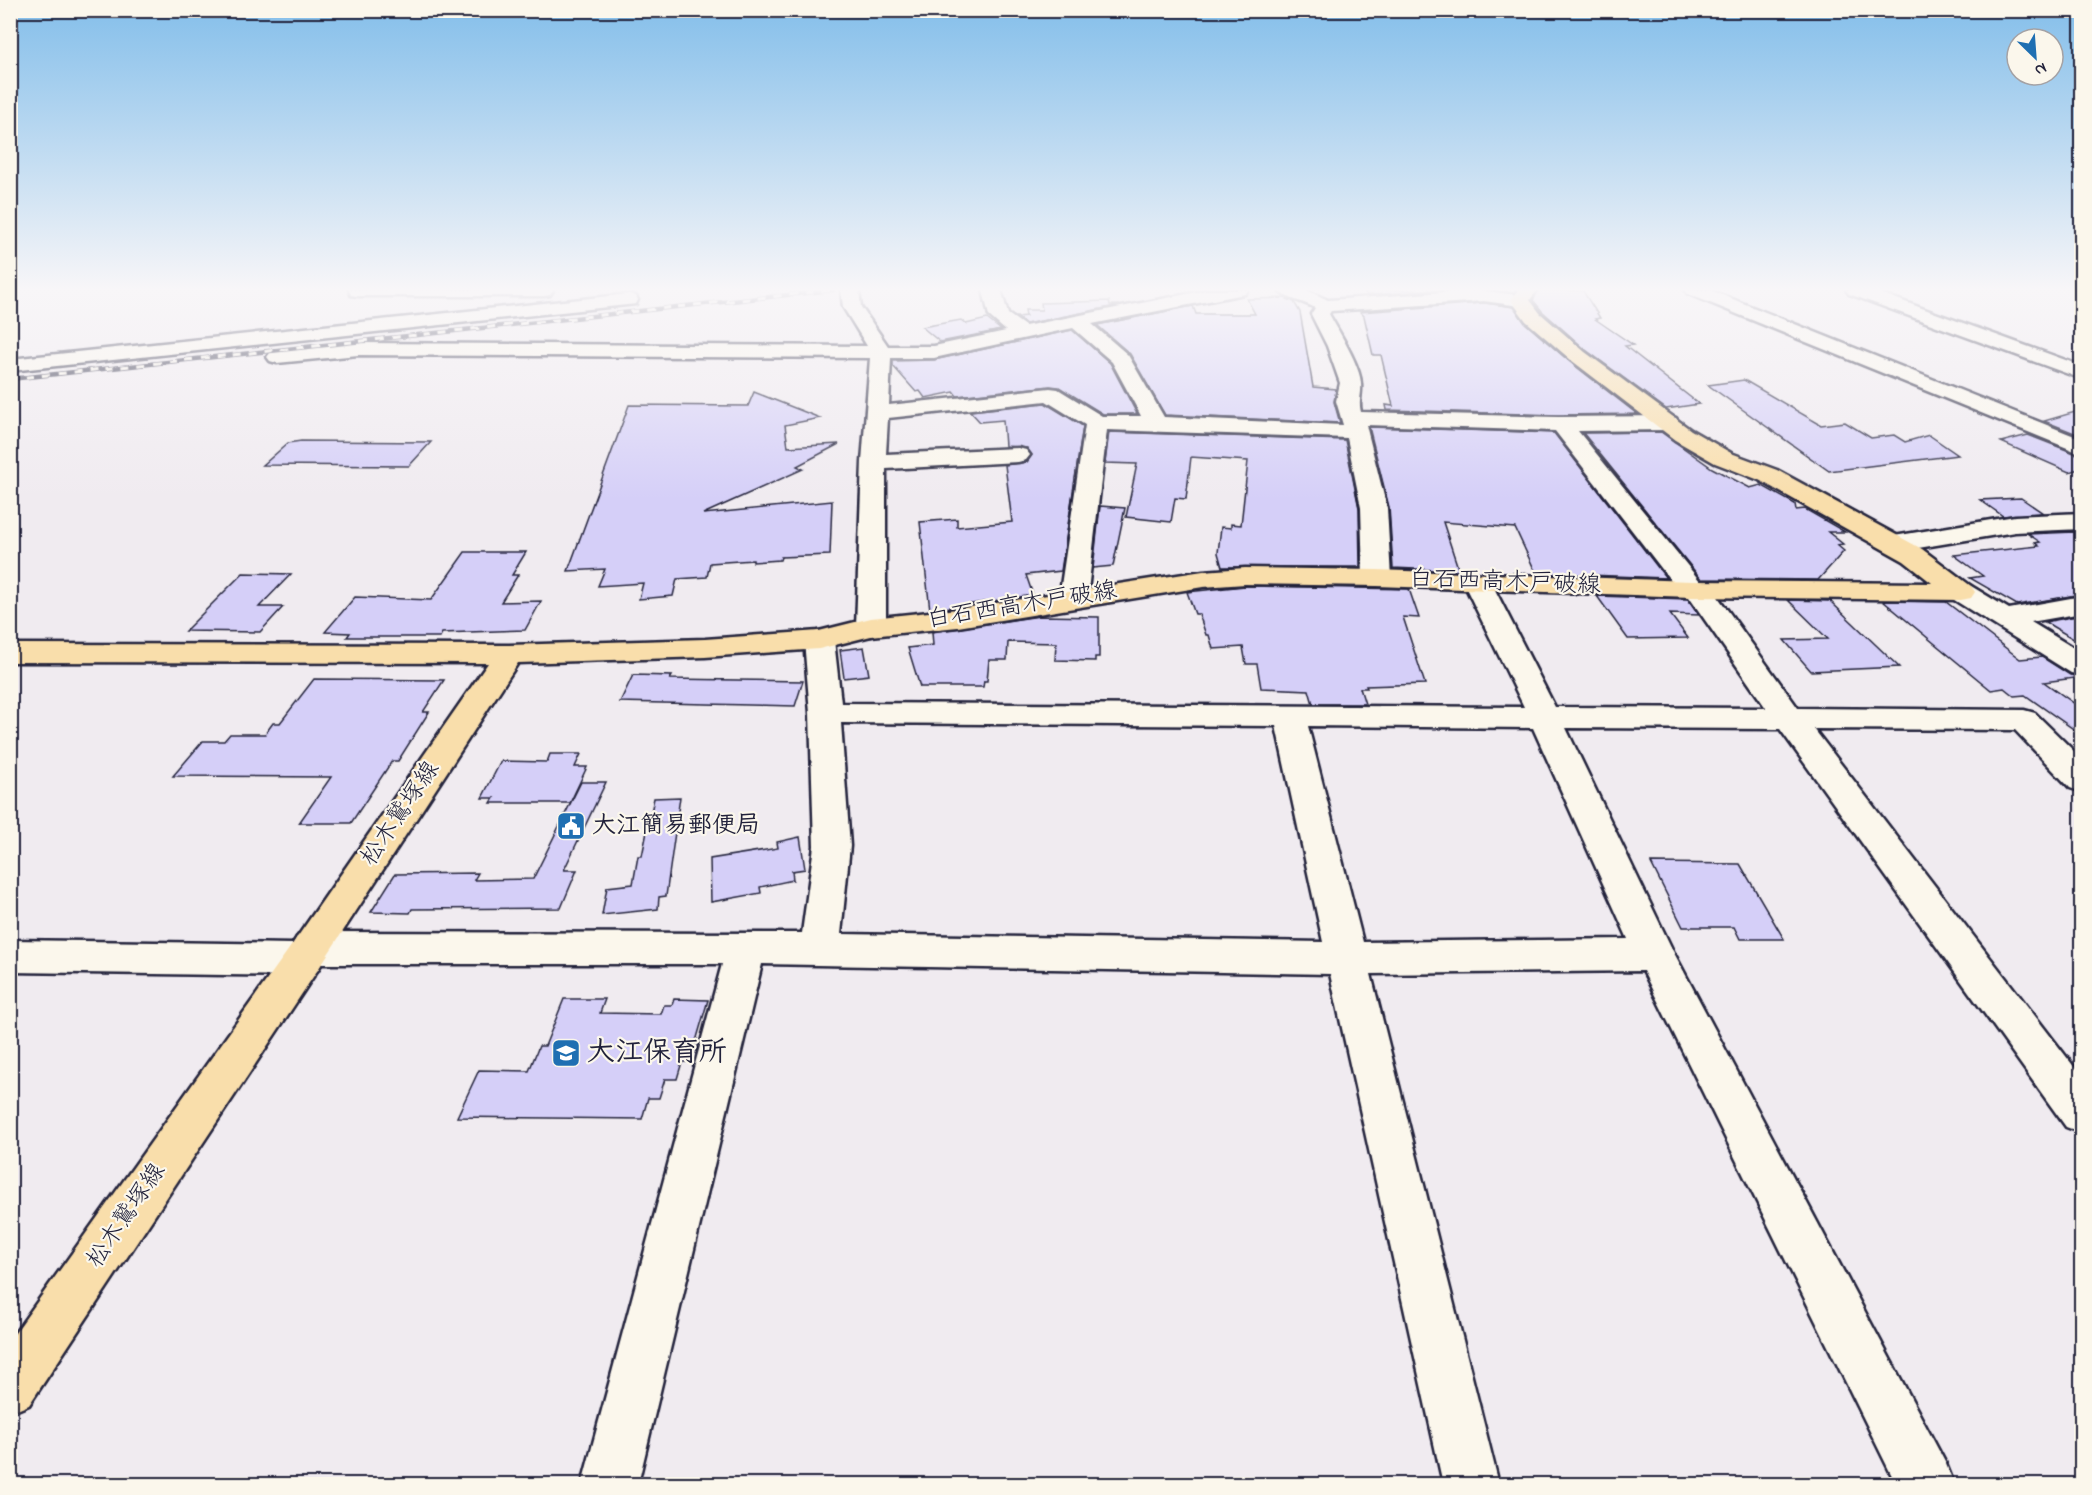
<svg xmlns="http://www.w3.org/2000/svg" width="2092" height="1495" viewBox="0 0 2092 1495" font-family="'Indie Flower','Klee One',sans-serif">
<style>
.building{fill:#d5cff8;stroke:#22223b;stroke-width:1.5}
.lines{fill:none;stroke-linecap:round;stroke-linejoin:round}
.minor-casing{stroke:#22223b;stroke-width:5}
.major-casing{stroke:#22223b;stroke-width:5}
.minor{fill:#fbf7ec;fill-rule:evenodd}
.major{fill:#f9deab;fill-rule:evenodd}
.rail-casing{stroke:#22223b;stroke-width:4.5}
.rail{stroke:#fbf7ec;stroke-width:3;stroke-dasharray:8;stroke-linecap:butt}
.labels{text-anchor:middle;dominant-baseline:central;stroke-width:4.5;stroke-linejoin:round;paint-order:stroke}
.street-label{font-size:24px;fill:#22223b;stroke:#fbf7ec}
.poi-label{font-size:24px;font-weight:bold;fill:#22223b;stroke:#fbf7ec;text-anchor:start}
.near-poi-label{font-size:28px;font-weight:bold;fill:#22223b;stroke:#fbf7ec;text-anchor:start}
</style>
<rect width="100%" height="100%" fill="#f0ebf0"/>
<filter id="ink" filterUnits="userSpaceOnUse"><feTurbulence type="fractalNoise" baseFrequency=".0167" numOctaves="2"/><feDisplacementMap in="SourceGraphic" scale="12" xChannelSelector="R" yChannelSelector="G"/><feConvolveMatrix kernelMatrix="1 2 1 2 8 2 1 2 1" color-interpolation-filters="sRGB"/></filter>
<g filter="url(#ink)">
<!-- building -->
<g class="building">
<polygon points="1363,290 1442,290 1367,295"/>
<polygon points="1539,290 1583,291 1600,318 1595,319 1633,345 1625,346 1699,404 1666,409 1586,350 1542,311 1533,300"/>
<polygon points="1285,298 1294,302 1300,312 1313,387 1336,389 1334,402 1340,423 1165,415 1130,354 1097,325 1193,306 1196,314 1255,314 1247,299"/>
<polygon points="1109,301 1110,305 1120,305 1026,324 1017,317 1026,316 1025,310 1042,310 1041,303"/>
<polygon points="1484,303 1514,307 1525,323 1570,362 1637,414 1558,415 1387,410 1386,405 1393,406 1381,355 1373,355 1364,316 1360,312"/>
<polygon points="987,319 1001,330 940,342 922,327 961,320 966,324"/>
<polygon points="1072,330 1110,363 1137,414 1103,414 1059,387 1050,386 957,396 954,392 925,398 920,391 916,392 893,366 893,361 934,360"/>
<polygon points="1744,380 1821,425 1845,422 1871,438 1894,435 1905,442 1929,435 1958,455 1829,471 1708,385"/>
<polygon points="754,392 820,418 785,425 788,447 839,444 797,466 803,469 703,514 832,501 830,555 781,557 780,560 753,562 753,560 710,563 707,577 677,579 673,596 639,599 643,583 598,586 605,569 568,571 629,405 748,406"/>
<polygon points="1045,403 1083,426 1061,571 1026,575 1033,595 930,610 920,522 957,519 957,527 1012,522 1005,465 1027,462 1032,455 1027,448 1005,446 1003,420 980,422 970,411"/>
<polygon points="2082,410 2082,436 2044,421"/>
<polygon points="1369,427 1554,433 1666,578 1536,573 1515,528 1443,522 1459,571 1393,568 1389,507"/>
<polygon points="1109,432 1345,440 1359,508 1360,567 1222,567 1218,553 1221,527 1231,528 1231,524 1241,525 1248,461 1191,457 1186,499 1175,498 1171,522 1126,517 1137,464 1105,463"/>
<polygon points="1661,432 1712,468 1750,488 1761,485 1795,504 1796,510 1805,509 1845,532 1828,532 1843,544 1837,545 1844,551 1818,580 1701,579 1583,433"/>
<polygon points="2028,435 2082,456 2082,468 2069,472 2001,442"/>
<polygon points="301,441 431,442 409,466 263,465 288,443"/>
<polygon points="2021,498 2043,513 2003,516 1980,500"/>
<polygon points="1100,506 1125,508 1113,566 1093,568"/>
<polygon points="2074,532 2082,537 2082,594 2017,605 1970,578 1983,576 1954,555 2039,546 2035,543 2040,542 2028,534"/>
<polygon points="465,552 526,552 512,575 518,575 501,602 541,601 525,630 442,633 440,637 347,637 350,633 325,632 355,597 431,600"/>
<polygon points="243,573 291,574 259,607 283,607 260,632 185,631"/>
<polygon points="1245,586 1409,589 1419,618 1403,617 1425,684 1366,686 1367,688 1360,688 1365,704 1313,704 1309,690 1261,688 1257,664 1246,664 1243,647 1213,649 1209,635 1206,635 1199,614 1195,614 1187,592"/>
<polygon points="1597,596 1688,599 1699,615 1670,614 1688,638 1628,639"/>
<polygon points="1788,600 1830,601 1899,667 1811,671 1784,640 1828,639"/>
<polygon points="1883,601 1946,602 2020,659 2042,657 2070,675 2082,677 2044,682 2082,709 2082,735 2025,695 2014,696 2004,688 1991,690"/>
<polygon points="2082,615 2082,644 2045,622"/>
<polygon points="1040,616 1099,617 1099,657 1095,657 1095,661 1055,660 1056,643 1008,642 1007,660 989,660 987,681 984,681 983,687 920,687 908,648 933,645 932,632"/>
<polygon points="864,647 869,675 844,678 840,650"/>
<polygon points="633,675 672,676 670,679 803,681 795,706 620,702"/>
<polygon points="314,679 444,680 423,712 429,712 398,761 392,761 351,823 299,823 331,777 173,776 203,741 224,741 230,734 265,734 273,723 280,723"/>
<polygon points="550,754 581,754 575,767 587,767 570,803 491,803 494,798 482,798 501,761 547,762"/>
<polygon points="581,782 606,782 564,870 577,870 561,908 412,909 410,913 371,912 395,874 478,873 474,880 533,879"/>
<polygon points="680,797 666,896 659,897 658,909 602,915 607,887 633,884 638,856 642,856 654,798"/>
<polygon points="800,837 805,869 792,871 793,880 760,887 761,893 711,902 710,859 778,848 777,842"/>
<polygon points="1651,863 1740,864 1784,939 1740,939 1734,927 1683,927"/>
<polygon points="564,999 605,999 600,1013 661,1014 664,1005 672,1005 674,999 708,1000 690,1062 682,1062 677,1079 665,1079 659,1098 648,1098 642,1119 457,1117 479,1070 529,1071 539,1046 545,1046"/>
</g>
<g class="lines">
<!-- minor casing -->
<g class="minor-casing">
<g id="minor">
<polygon points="349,290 552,290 553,291 550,295 544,296 357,296 351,295"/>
<path d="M841,290H859L861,307L888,346H934L1006,331L989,316L983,290H1001L1008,314L1025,326L1207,290H1248L1245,294L1239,295L1092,324L1128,355L1164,417L1343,425L1336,401L1340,383L1327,346L1311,314L1315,308C1304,301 1285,299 1278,290H1306L1328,300L1476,290L1527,296L1529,300L1527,304L1520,306L1484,301L1331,311L1329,314C1338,330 1361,367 1361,384C1362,395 1358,400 1361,412L1558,417L1668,416L1676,418L1679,423L1676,428L1668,430L1578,431L1700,581L1708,583L1798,708L2024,710L2035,713L2082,759V792L2070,788L2015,730L1814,729L2082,1077V1133L2066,1127L1780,729L1566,728L1673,951L1946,1464L1954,1484H1896L1643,971L1371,974L1499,1484H1443L1330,974L762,964L638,1484H582L722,964H321L317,971L303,976L10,972V940L293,944L297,937L311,932L802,933L814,846L810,713L804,640L809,634L819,631L829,634L834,640L841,703L1524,707L1463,582L1467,576L1477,574L1487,576L1491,582L1555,707L1766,708L1689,597L1682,595L1555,431L1366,425L1387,508L1391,578L1387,584L1377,586L1367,584L1363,578L1361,508L1347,438L1107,430L1087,599L1083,605L1073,607L1063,605L1059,599L1085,425L1046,401L888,418L886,454L1018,448L1026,450L1030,455L1026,460L1018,462L886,469V627L881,633L871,636L861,633L856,627L862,462L870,358L358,355L277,363L270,361L267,357L270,353L277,351L358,343L867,346L843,307ZM1073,328L1112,362L1141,416H1102L1058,389L1050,388L889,405L891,358H934ZM841,723L1276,726L1323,942L841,934L850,846ZM1308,726L1533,728L1628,939L1363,942Z"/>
<polygon points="1685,290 1710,290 2082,439 2082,454 1688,294"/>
<polygon points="1846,290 1872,290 2082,366 2082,379 1849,294"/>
<polygon points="629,294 636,296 638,300 636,304 10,371 10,359"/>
<polygon points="2082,513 2082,529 2015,532 1894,552 1885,550 1881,544 1885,538 1894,536 2015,516"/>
<polygon points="1961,584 1971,586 2009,609 2082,596 2082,613 2031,622 2082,653 2082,675 2071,673 1951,598 1947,592 1951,586"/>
</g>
</g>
<!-- major casing -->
<g class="major-casing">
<polygon id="major" points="1518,290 1537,290 1530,300 1540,313 1585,352 1691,430 1731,453 1777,470 1922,549 1971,586 1975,592 1971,598 1961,600 1692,597 1377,586 1245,584 1203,587 958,627 871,636 819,649 705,657 518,663 317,971 29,1405 10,1413 10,1340 289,949 488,663 10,662 10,644 509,645 705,639 819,631 871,618 958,609 1203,571 1245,568 1377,570 1692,581 1932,583 1904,561 1759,480 1715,463 1675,440 1571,360 1526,321 1511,300"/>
</g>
<!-- minor -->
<use href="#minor" class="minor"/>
<!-- major -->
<use href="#major" class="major"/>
<!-- rail casing -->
<g class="rail-casing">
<polyline id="rail" points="10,379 833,290"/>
</g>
<!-- rail -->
<use href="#rail" class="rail"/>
</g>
</g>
<!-- sky -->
<linearGradient id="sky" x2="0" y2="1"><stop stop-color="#83beea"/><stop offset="0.58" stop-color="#f8f6f8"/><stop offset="1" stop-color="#f8f6f8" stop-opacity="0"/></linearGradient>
<rect width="2092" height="499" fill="url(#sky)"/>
<!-- icons -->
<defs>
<g id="civic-square" transform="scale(1.5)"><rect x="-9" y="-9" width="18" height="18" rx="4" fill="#1f6fb2" stroke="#fbf7ec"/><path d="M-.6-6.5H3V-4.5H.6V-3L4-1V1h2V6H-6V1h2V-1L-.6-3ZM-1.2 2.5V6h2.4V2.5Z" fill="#fff"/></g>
<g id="school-square" transform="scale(1.5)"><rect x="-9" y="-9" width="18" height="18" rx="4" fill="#1f6fb2" stroke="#fbf7ec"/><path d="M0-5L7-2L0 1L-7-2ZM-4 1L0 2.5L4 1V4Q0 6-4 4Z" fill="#fff"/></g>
</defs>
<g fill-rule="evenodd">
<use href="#civic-square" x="571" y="826"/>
<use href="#school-square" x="566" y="1053"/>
</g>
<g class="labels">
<!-- street labels -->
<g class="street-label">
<text transform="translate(1505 583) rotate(2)">白石西高木戸破線</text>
<text transform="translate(1022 606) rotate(-9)">白石西高木戸破線</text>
<text transform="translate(401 814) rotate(-56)">松木鷲塚線</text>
<text transform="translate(127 1216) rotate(-56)">松木鷲塚線</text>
</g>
<!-- poi labels -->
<g class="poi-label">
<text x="592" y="826">大江簡易郵便局</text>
</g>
<!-- near-poi labels -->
<g class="near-poi-label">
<text x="587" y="1053">大江保育所</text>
</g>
</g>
<!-- margin -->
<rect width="2092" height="1495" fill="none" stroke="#fbf7ec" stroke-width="36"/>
<rect x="18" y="18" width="2056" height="1459" fill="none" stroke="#22223b" stroke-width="2" filter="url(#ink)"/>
<!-- north arrow -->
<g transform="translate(2035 57) rotate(155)"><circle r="28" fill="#fbf7ec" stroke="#a4a2a5" stroke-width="1.5"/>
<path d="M0-4.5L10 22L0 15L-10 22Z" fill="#1f6fb2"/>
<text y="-9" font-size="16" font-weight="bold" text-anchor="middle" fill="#22223b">N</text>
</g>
</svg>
